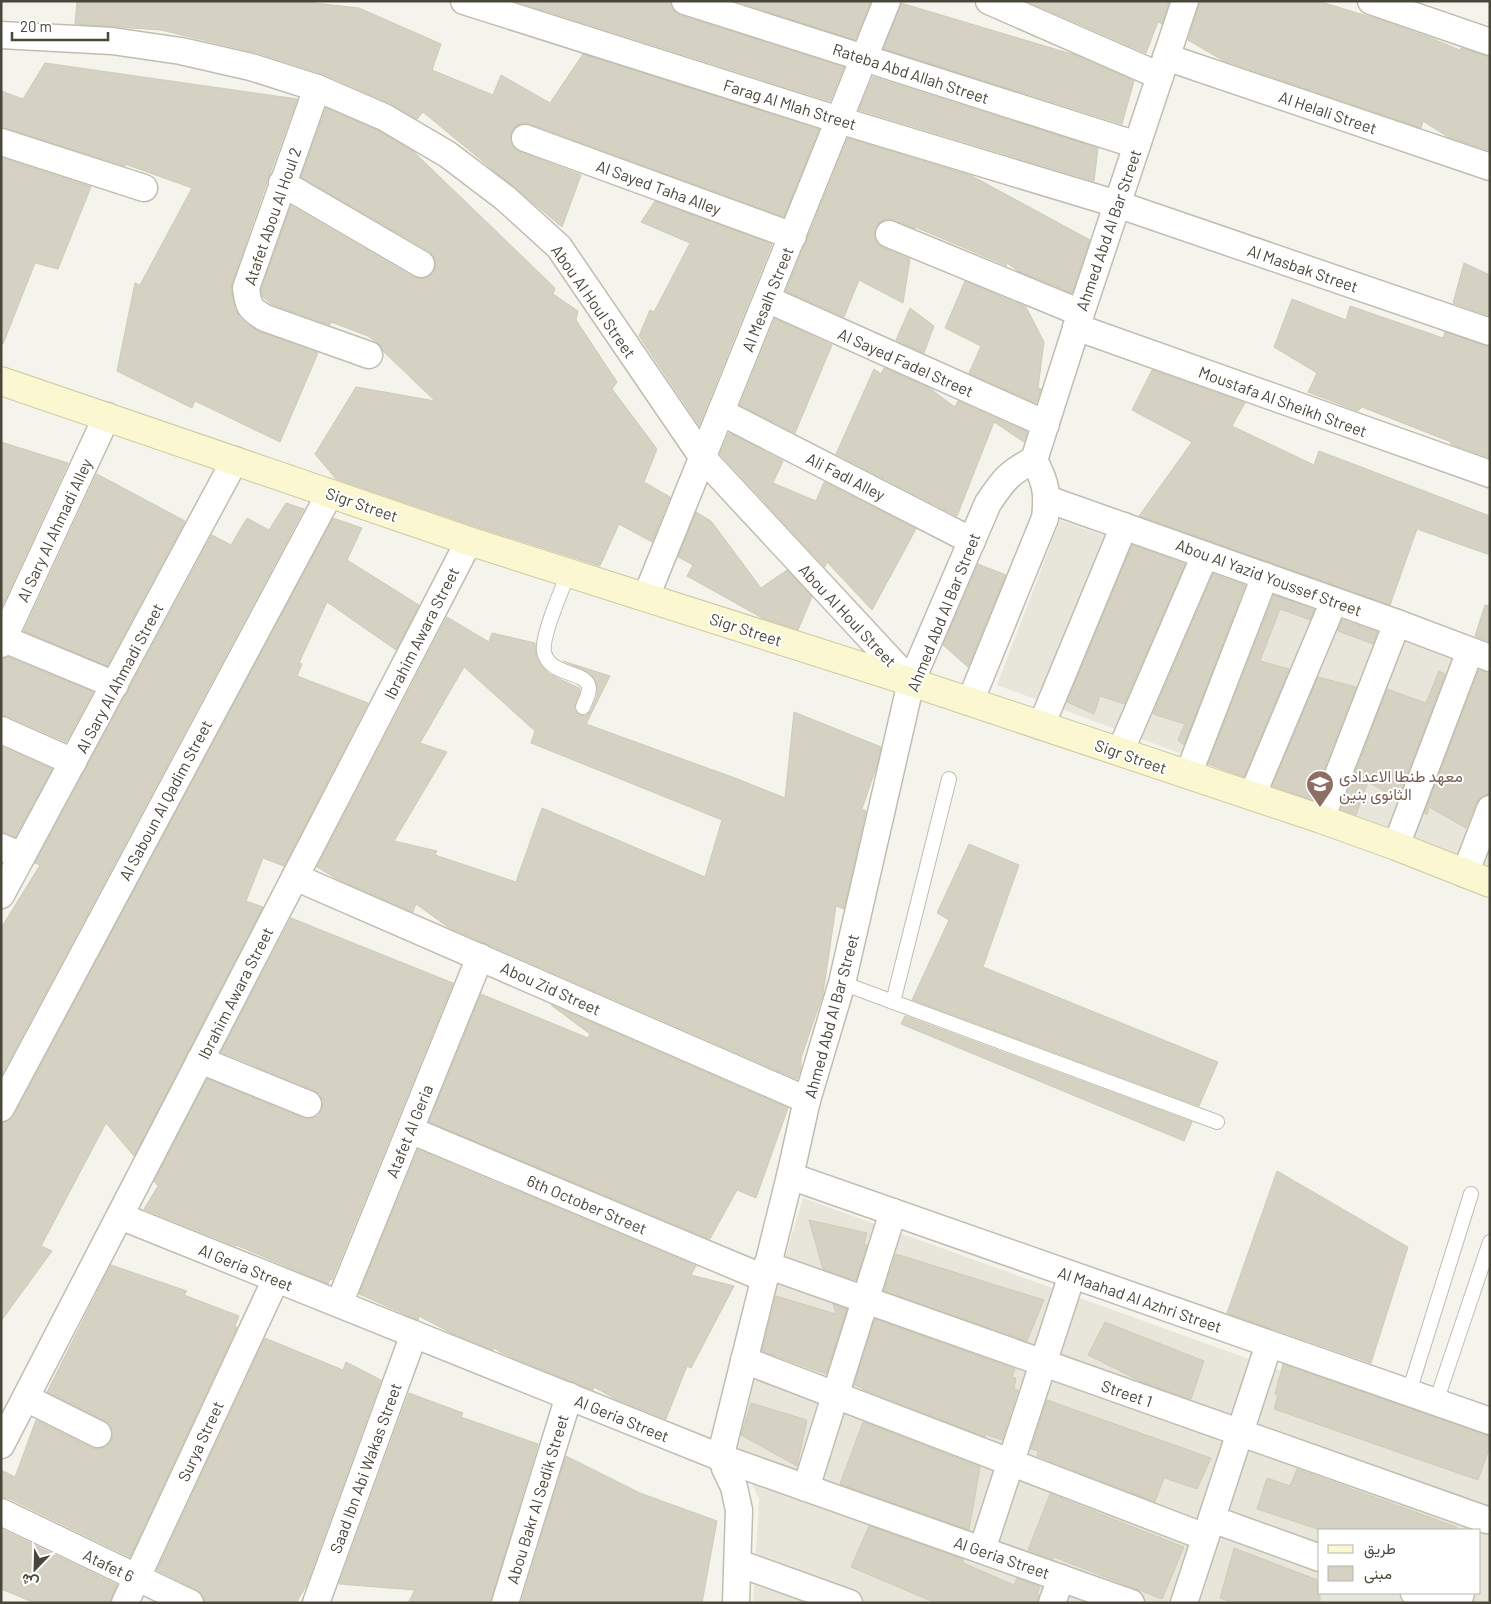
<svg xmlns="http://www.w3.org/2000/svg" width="1491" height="1604" viewBox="0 0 1491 1604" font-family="Barlow,Vazirmatn,sans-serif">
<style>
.residential{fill:#e8e6db;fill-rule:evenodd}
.building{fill:#d5d1c3;stroke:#d0cab7;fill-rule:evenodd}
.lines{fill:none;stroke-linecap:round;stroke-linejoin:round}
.lane-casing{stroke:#c0bdb0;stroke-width:16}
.street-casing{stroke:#c0bdb0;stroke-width:29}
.secondary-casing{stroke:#cdc89e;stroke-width:30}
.lane{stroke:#fff;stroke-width:14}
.street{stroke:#fff;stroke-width:26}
.secondary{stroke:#faf7d1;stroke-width:28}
.labels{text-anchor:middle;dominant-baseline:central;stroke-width:4;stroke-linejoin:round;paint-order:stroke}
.street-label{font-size:16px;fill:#49463a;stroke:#fff}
.education-label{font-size:16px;fill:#785e54;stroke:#fff;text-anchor:start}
</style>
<rect width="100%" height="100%" fill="#f5f4ec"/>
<!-- residential -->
<g class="residential">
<polygon points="1060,520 1490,672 1490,869 997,685"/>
<path d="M803,1198L1490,1446V1603H753L759,1499L737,1452L735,1432L740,1405ZM1320,1530H1480V1593H1320Z"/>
</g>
<!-- building -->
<g class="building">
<polygon points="77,1 315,1 314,3 359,8 441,44 432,70 493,95 501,75 550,103 583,54 819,129 784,217 530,124 522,123 515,127 511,133 510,141 514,148 520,152 581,175 562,227 423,112 417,119 390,103 323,74 254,52 161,30 75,24"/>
<polygon points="514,1 670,1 674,11 680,15 844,67 830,101"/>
<polygon points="735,1 871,1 855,40"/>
<polygon points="1027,1 1169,1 1162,24 1158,22 1146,53"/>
<polygon points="1200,1 1318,1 1377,19 1431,38 1460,50 1461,48 1490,57 1490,151 1448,137 1423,121 1421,128 1222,60 1188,40"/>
<polygon points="901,3 1075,55 1134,81 1122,124 884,49"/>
<polygon points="45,63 297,99 269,176 232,283 231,289 235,309 240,318 247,324 260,332 318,353 280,442 195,401 192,408 117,371 135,283 140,285 192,188 125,164 125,166 1,127 1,91 23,99"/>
<polygon points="873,77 1098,148 1094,181 859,110"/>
<polygon points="326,108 377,130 413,151 555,288 553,294 578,311 576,320 617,382 612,389 657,449 644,482 670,497 652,542 619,524 600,566 474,526 336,479 315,454 356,387 435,401 383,351 380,345 368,336 331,322 330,325 271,304 263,297 261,290 291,206 413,277 420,279 428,277 434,271 436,265 434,257 429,251 301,177"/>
<polygon points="848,138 972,176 1090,240 1072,293 1018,271 1004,261 1007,266 915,227 915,229 895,220 888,219 880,222 875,229 874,236 877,243 883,248 910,259 903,303 859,280 844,317 786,291"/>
<polygon points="1,158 91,187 58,269 35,263 3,344 1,343"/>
<polygon points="655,201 772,244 699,425 639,336 650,310 654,312 690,243 641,222"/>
<polygon points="1464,263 1490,275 1490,316 1453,303"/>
<polygon points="965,281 1026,307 1044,342 1038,388 1041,389 1036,403 969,373 981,346 945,328"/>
<polygon points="1292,299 1346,320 1350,306 1443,338 1445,332 1490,347 1490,458 1451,444 1451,442 1362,407 1358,411 1308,392 1317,373 1274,347"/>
<polygon points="910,308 934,326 924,353 896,340"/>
<polygon points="775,319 832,345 795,433 740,405"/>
<polygon points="884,368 928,387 955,407 958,401 1027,432 1024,442 994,422 957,516 836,454 874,369 881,374"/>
<polygon points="1152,370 1245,403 1232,426 1314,465 1319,451 1490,516 1490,555 1417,529 1390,605 1139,516 1192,442 1132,410"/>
<polygon points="729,433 783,461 773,483 816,501 824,482 916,529 872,610 827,562 825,567 720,454"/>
<polygon points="1,442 68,463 1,608"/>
<polygon points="97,474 185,521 107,666 24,631"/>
<polygon points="286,503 304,509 1,1076 1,928 40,865 35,863 212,535 231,545 247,518 269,530"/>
<polygon points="696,512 711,521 761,588 787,570 812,597 798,630 764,619 687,576 693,565 678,557"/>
<polygon points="333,518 362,528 347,560 419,605 396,650 327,602 299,663 302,664 297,676 368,703 284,866 263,858 246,901 263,907 134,1156 106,1123 41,1246 52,1251 1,1321 1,1123 8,1121 14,1115"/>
<polygon points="1132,545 1185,564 1124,704 1100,696 1094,714 1067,702"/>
<polygon points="978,564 1006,575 968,667 943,645"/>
<polygon points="1213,574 1245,585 1184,745 1178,740 1185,724 1153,714"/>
<polygon points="1274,595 1314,610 1310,620 1280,609 1260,661 1289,669 1244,777 1208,764"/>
<polygon points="1485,605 1490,606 1490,642 1475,636"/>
<path d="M447,617L489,642L492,633L535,643L536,655L541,666L549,674L579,688L580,691L574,708L576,712L580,715L585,716L591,711L597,696V686L593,677L588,672L563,661L610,676L586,724L735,778L785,798L794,712L881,747L877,765L862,809L866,811L844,909L836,906L823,994L801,1058V1068L797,1079L448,927L416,904L413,912L337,879L317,867ZM464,667L535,731L531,743L722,820L705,877L542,808L516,882L435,855L437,851L394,841L447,752L420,743Z"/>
<polygon points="1342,620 1377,632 1373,644 1338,631"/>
<polygon points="8,657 93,692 66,742 7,716 1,715 1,659"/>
<polygon points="1479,670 1490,673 1490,794 1481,797 1476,803 1466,828 1429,807 1427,815 1424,813"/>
<polygon points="1439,671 1445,674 1398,799 1368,782 1356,815 1341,810 1387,689 1426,703"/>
<polygon points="1318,677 1356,687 1312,800 1272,786"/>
<polygon points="1,747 52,769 15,837 1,832"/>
<polygon points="969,844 1019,865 983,967 1218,1062 1199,1106 912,1000 949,920 937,913"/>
<polygon points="291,918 453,983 332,1280 330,1279 328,1284 236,1245 236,1246 144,1209 158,1186 154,1181 207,1079 302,1118 311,1119 318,1116 322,1110 323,1101 320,1094 314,1090 221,1052"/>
<polygon points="481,994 588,1038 590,1034 551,1005 788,1108 756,1198 737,1190 710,1239 429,1122"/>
<polygon points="905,1016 1192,1122 1184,1141 901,1024"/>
<polygon points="418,1150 696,1266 691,1275 734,1286 691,1368 687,1366 666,1419 614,1398 594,1387 593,1390 502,1353 494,1348 493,1350 451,1333 419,1316 418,1320 359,1294"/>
<polygon points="1277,1171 1408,1247 1371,1363 1227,1313"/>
<polygon points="809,1220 867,1233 864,1244 867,1245 856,1280 823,1269"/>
<polygon points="896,1254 1044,1300 1027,1341 884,1291"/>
<polygon points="111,1265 187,1291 184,1295 239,1316 235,1326 237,1327 130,1557 8,1498 1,1497 1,1470 15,1477 36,1420 92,1448 98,1449 106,1447 112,1440 113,1434 111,1426 105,1421 47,1392"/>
<polygon points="776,1296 836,1314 833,1304 847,1309 826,1374 762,1351"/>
<polygon points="875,1319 1015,1369 1012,1377 1016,1378 1014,1389 1018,1390 1002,1440 985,1434 985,1437 862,1389 863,1388 854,1385"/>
<polygon points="1105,1322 1204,1361 1191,1399 1142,1382 1088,1355"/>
<polygon points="265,1338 343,1370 346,1362 381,1380 306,1586 296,1603 205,1603 203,1595 197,1590 157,1570"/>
<polygon points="1283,1364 1490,1436 1490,1446 1478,1480 1274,1409 1278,1395 1275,1394"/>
<polygon points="409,1393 463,1413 461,1417 538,1444 490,1603 408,1603 415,1590 339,1584"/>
<polygon points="1047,1400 1163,1441 1211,1458 1197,1489 1164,1478 1155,1502 1037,1456 1038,1451 1031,1449"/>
<polygon points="751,1403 807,1420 797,1466 741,1435"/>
<polygon points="863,1422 980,1467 969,1530 840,1484"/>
<polygon points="566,1456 640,1493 717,1521 702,1603 521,1603"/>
<polygon points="1297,1469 1457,1527 1456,1530 1320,1530 1257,1509 1267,1478 1290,1486"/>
<polygon points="1050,1494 1184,1547 1162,1599 1054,1557 1053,1559 1028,1550"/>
<polygon points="869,1526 963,1559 963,1563 1014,1585 1017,1578 1040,1587 1037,1594 1039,1595 1037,1603 936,1603 851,1567"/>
<polygon points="1,1529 117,1585 110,1603 35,1603 1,1589"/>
<polygon points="1234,1548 1320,1581 1320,1603 1234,1603 1220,1598"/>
</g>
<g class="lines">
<!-- lane casing -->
<g class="lane-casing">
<g id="lane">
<path d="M569,572C562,589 541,637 544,652C550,678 588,669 589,689C589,694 585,702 583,707"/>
<polyline points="842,983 1217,1122"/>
<polyline points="893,1002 949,779"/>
<polyline points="1409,1392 1471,1194"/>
<polyline points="1436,1402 1490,1242"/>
</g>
</g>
<!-- street casing -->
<g class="street-casing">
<g id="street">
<polyline points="464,1 839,120 1117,204 1490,332"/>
<polyline points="685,1 1137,145"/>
<polyline points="989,1 1160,76"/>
<polyline points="1371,1 1490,42"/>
<polyline points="1,35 112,41 181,51 251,67 317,88 384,117 447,154 505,198 559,247 703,458 911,682"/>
<polyline points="1166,57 1490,167"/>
<path d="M317,88L246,288C248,305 249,309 265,318L369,355"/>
<polyline points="525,138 793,236"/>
<polyline points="1,142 144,188"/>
<polyline points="282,183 421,264"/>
<polyline points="889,234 1081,313"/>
<polyline points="767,299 1046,424"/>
<polyline points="1076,327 1490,474"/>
<polyline points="721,412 972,541"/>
<polyline points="1047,499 1397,623 1490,658"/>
<polyline points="646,597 887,1"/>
<polyline points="4,639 115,685"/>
<polyline points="1,644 107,416"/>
<path d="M970,702L1045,518C1048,493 1046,483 1034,460L1081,313L1185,1"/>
<polyline points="1041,726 1124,526"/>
<polyline points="1,730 73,762"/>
<polyline points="1120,752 1205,555"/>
<polyline points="1188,775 1265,576"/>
<polyline points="1252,796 1334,601"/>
<polyline points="1321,819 1397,623"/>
<polyline points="1396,846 1470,651"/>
<polyline points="1,847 22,856"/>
<polyline points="1465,874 1490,809"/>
<polyline points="295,877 807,1100"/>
<polyline points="1,895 235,460"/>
<polyline points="200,1060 308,1104"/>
<polyline points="1,1108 330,493"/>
<polyline points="410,1130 764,1278"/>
<polyline points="790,1176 1490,1421"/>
<polyline points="120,1216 722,1458 1131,1603"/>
<polyline points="767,1265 1487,1520"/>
<polyline points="339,1304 480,957"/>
<polyline points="744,1360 1205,1537"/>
<polyline points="26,1398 98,1434"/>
<polyline points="1,1445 469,541"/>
<polyline points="806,1488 893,1212"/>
<polyline points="1,1512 190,1603"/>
<polyline points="1212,1519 1320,1558"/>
<polyline points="982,1550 1072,1275"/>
<polyline points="738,1563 849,1603"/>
<polyline points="1414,1593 1441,1603"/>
<polyline points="125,1603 276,1279"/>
<polyline points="316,1603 414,1334"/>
<polyline points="505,1603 569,1396"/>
<path d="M736,1603L739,1510L734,1487L725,1468L722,1458L723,1446L790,1176L807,1100L842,983L911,682L988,503C1003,481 1009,472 1034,460"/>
<polyline points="1052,1603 1061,1578"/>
<polyline points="1184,1603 1269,1344"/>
<polyline points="1458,1603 1461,1593"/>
</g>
</g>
<!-- secondary casing -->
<g class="secondary-casing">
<polyline id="secondary" points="1,381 469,541 911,682 1321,819 1396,846 1490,883"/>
</g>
<!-- lane -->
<use href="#lane" class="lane"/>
<!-- street -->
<use href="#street" class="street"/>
<!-- secondary -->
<use href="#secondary" class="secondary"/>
</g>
<!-- icons -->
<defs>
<g id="school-pin" transform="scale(1.4375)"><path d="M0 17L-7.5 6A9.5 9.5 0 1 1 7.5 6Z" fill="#8d6e63" stroke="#fff"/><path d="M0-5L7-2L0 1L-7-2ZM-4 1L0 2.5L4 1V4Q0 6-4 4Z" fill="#fff"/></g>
</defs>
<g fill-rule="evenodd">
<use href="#school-pin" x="1320" y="784"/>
</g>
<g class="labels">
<!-- street labels -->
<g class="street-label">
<text transform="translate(911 73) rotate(18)">Rateba Abd Allah Street</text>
<text transform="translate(790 104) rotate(17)">Farag Al Mlah Street</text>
<text transform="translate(1328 112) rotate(19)">Al Helali Street</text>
<text transform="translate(659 187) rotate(20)">Al Sayed Taha Alley</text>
<text transform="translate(272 216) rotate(-71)">Atafet Abou Al Houl 2</text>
<text transform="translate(1108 230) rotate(-71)">Ahmed Abd Al Bar Street</text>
<text transform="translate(1303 268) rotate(19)">Al Masbak Street</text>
<text transform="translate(767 299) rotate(-68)">Al Mesalh Street</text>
<text transform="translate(594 301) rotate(55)">Abou Al Houl Street</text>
<text transform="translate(906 362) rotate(24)">Al Sayed Fadel Street</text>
<text transform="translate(1283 401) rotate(20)">Moustafa Al Sheikh Street</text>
<text transform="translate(846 476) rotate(27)">Ali Fadl Alley</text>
<text transform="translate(362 504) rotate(19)">Sigr Street</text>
<text transform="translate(54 530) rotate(-65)">Al Sary Al Ahmadi Alley</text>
<text transform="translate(1269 577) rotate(20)">Abou Al Yazid Youssef Street</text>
<text transform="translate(943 612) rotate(-68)">Ahmed Abd Al Bar Street</text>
<text transform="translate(848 615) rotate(47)">Abou Al Houl Street</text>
<text transform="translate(746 629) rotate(18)">Sigr Street</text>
<text transform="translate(421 633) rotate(-63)">Ibrahim Awara Street</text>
<text transform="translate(119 678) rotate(-62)">Al Sary Al Ahmadi Street</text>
<text transform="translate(1131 756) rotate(19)">Sigr Street</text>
<text transform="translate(165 800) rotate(-62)">Al Saboun Al Qadim Street</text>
<text transform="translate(551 988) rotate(24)">Abou Zid Street</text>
<text transform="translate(235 993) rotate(-63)">Ibrahim Awara Street</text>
<text transform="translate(831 1016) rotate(-75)">Ahmed Abd Al Bar Street</text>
<text transform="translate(409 1131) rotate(-68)">Atafet Al Geria</text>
<text transform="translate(587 1204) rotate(23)">6th October Street</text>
<text transform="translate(246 1267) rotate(22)">Al Geria Street</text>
<text transform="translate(1140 1299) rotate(19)">Al Maahad Al Azhri Street</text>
<text transform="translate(1127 1393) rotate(19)">Street 1</text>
<text transform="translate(622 1418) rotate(22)">Al Geria Street</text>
<text transform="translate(200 1441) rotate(-65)">Surya Street</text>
<text transform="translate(365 1468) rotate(-70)">Saad Ibn Abi Wakas Street</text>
<text transform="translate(537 1499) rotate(-73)">Abou Bakr Al Sedik Street</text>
<text transform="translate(1002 1557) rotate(19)">Al Geria Street</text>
<text transform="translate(109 1565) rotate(26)">Atafet 6</text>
</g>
<!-- education labels -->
<g class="education-label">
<text x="1339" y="775">معهد طنطا الاعدادى<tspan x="1339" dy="18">الثانوى بنين</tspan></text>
</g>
</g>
<!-- border -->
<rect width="1491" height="1604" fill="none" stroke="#49463a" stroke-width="5"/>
<!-- legend -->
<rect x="1318" y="1529" width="162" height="65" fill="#ffffff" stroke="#b6b5b0"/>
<rect x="1328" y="1545" width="25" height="8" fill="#faf7d1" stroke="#b6b5b0"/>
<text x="1364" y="1554" font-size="15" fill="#49463a">طريق</text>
<rect x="1328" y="1566" width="25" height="15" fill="#d5d1c3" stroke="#b6b5b0"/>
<text x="1364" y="1579" font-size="15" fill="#49463a">مبنى</text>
<!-- north arrow -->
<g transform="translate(35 1569) rotate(203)" stroke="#ffffff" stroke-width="4" paint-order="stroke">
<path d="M0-4L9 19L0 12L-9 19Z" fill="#49463a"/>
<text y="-8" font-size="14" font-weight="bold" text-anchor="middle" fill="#49463a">ش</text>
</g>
<!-- scale -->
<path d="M12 32v8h96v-8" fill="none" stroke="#49463a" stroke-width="2.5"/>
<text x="20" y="32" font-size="15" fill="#49463a" stroke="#ffffff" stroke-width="4" paint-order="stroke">20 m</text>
</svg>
